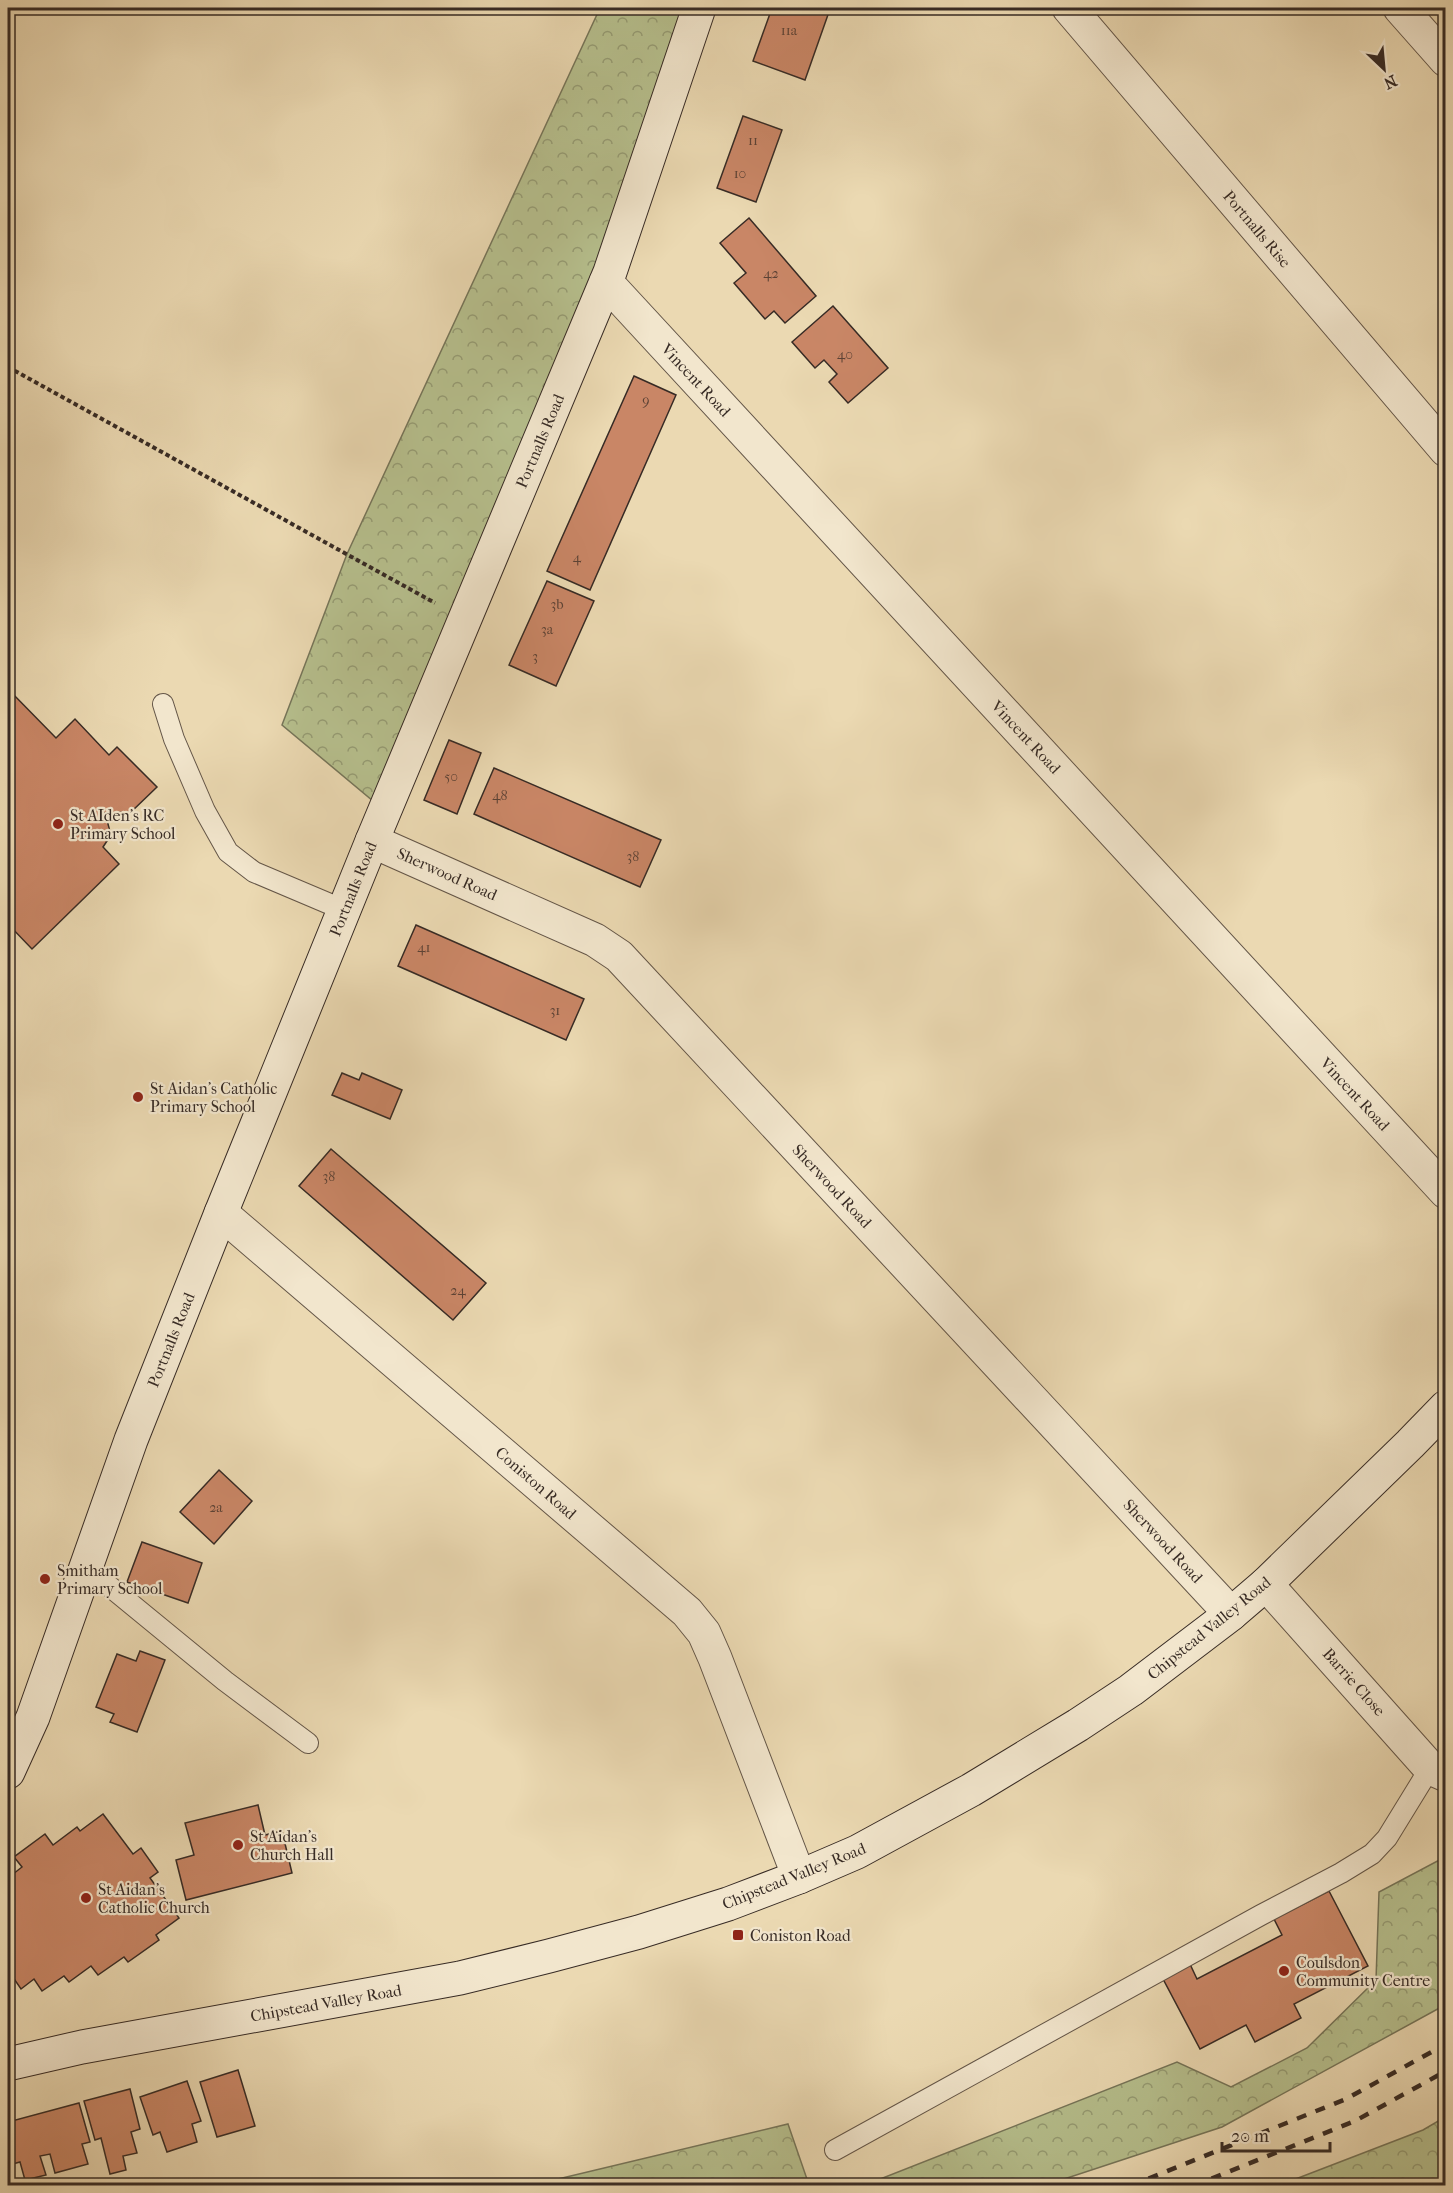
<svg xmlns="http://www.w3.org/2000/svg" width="1453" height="2193" viewBox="0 0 1453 2193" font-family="'IM FELL French Canon',serif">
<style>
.forest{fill:url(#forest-crowns);stroke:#767559;stroke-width:1.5}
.building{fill:#c98666;stroke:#372b25;stroke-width:1.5}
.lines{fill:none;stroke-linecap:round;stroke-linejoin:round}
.lane-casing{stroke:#645648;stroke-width:22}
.street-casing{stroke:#645648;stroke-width:35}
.secondary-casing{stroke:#372b25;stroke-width:35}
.path{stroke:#372b25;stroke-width:4;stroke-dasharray:4.5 3;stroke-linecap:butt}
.lane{stroke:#f2e6cd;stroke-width:20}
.street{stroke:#f2e6cd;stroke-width:33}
.secondary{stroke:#f2e6cd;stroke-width:33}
.rail{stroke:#372b25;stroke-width:4.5;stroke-dasharray:10 10;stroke-linecap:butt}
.poi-dot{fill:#8f2418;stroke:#f2e6cd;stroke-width:2}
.labels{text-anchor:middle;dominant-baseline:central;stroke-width:4.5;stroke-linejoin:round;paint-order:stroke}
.number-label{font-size:14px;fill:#5c4235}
.street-label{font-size:16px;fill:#372b25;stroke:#f2e6cd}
.poi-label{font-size:16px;fill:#372b25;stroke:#f2e6cd;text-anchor:start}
</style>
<defs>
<pattern id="forest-crowns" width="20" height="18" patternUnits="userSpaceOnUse" patternTransform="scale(1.5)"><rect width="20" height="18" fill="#b6bf8d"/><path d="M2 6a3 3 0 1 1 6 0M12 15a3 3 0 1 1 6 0" fill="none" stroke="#959b73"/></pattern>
</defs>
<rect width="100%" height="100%" fill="#ebd9b2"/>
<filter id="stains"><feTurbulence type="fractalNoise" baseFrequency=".00333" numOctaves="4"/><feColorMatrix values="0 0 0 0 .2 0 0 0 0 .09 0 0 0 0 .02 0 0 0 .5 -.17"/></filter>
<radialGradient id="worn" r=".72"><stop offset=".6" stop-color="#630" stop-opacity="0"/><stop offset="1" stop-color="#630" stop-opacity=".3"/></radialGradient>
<!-- forest -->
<g class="forest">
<polygon points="600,8 698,8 385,811 282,725 347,554"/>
<polygon points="1445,1857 1445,2005 1222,2127 1046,2185 865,2185 1177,2062 1231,2087 1307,2048 1376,1980 1379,1892"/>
<polygon points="1445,2117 1445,2184 1440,2186 1280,2185 1423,2130"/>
<polygon points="788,2124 809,2185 533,2185"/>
</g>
<!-- building -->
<g class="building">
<polygon points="772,8 830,9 805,80 753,61"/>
<polygon points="743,116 782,130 756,202 717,188"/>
<polygon points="749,218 816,296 785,323 774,311 765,319 734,283 746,273 720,243"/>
<polygon points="833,306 888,368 848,403 829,382 837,374 824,360 815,368 792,342"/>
<polygon points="634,376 676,395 590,590 547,571"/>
<polygon points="547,581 594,601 556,686 509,665"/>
<polygon points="10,691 56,738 75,719 109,755 117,747 157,787 131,812 105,813 111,835 103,847 119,864 32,949 8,924 8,694"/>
<polygon points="449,740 481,753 457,814 424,800"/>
<polygon points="494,768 661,840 640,887 474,814"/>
<polygon points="416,925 584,999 566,1040 398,966"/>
<polygon points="342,1073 359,1080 362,1073 402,1090 390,1119 332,1095"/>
<polygon points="331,1149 486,1283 453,1320 299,1186"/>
<polygon points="219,1470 252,1501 214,1544 180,1512"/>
<polygon points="142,1542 202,1563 188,1603 127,1582"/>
<polygon points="140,1651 165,1660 137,1732 110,1722 114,1714 96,1707 117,1654 136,1661"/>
<polygon points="258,1805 265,1835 282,1831 292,1873 186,1900 176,1860 194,1855 185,1823"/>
<polygon points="103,1814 133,1854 141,1848 158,1872 150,1878 179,1918 156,1935 159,1940 128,1962 124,1957 98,1975 91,1966 69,1982 64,1976 42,1991 34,1979 21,1989 8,1970 8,1878 22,1867 14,1857 45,1834 53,1845 77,1827 80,1831"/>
<polygon points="1329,1891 1368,1966 1294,2004 1301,2018 1255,2042 1246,2025 1200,2049 1162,1977 1189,1962 1197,1979 1282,1935 1274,1919"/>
<polygon points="238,2070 255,2126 217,2137 200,2082"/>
<polygon points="187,2081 201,2121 192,2124 197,2142 167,2152 160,2132 153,2135 140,2097"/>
<polygon points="130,2089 140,2129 131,2132 137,2153 123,2156 126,2170 110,2174 101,2138 95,2140 84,2101"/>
<polygon points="79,2103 90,2142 82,2144 88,2164 55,2173 50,2154 40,2156 46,2175 25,2180 20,2162 9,2165 14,2181 8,2183 8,2122"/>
</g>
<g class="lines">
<!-- lane casing -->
<g class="lane-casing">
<g id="lane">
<polyline points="163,704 174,739 205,811 228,852 254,872 344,910"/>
<polyline points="86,1567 225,1681 308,1743"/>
<polyline points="835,2150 1261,1915 1341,1873 1372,1854 1387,1838 1430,1768"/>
</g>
</g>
<!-- street casing -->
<g class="street-casing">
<g id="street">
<polyline points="1069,8 1446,450"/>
<polyline points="1400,8 1446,60"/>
<polyline points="606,282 1446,1192"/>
<polyline points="372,841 595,940 619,956 1231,1614"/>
<polyline points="221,1213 687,1612 704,1633 715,1658 799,1877"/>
<polyline points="1266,1584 1430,1768 1446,1775"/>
</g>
</g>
<!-- secondary casing -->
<g class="secondary-casing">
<g id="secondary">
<polyline points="8,1772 33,1717 131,1440 221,1213 372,841 610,272 699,8"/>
<polyline points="8,2064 82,2047 460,1978 549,1956 639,1932 728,1904 799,1877 857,1852 971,1790 1078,1725 1131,1690 1231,1614 1266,1584 1410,1444 1446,1407"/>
</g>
</g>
<!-- path -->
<polyline class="path" points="8,367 435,603"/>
<!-- lane -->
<use href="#lane" class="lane"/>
<!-- street -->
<use href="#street" class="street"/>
<!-- secondary -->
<use href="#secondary" class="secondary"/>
<!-- rail -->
<g class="rail">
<polyline points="1130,2186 1346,2099 1446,2044"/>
<polyline points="1193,2186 1355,2121 1446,2071"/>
</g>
</g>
<!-- markers -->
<g class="poi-dot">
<circle cx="58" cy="824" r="6"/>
<circle cx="138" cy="1097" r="6"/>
<circle cx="45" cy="1579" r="6"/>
<circle cx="238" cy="1845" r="6"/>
<circle cx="86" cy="1898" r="6"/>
<rect x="732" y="1929" width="12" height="12" rx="3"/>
<circle cx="1284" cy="1971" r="6"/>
</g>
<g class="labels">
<!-- number labels -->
<g class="number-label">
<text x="789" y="30">11a</text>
<text x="753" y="140">11</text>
<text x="740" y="173">10</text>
<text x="771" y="273">42</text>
<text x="845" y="354">40</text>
<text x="646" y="400">9</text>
<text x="577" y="557">4</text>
<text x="557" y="604">3b</text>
<text x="547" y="629">3a</text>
<text x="535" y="656">3</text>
<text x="451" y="776">50</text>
<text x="500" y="795">48</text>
<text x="633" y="856">38</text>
<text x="424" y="947">41</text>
<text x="555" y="1010">31</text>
<text x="329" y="1176">38</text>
<text x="458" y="1290">24</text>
<text x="216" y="1507">2a</text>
</g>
<!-- street labels -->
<g class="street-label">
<text transform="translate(1257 229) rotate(50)">Portnalls Rise</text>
<text transform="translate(696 380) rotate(47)">Vincent Road</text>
<text transform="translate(540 441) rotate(-67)">Portnalls Road</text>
<text transform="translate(1026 737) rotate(47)">Vincent Road</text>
<text transform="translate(447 874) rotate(24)">Sherwood Road</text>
<text transform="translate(353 889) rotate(-68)">Portnalls Road</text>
<text transform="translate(1355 1094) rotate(47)">Vincent Road</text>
<text transform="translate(832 1186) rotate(47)">Sherwood Road</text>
<text transform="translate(171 1340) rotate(-68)">Portnalls Road</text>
<text transform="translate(536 1483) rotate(41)">Coniston Road</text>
<text transform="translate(1163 1541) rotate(47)">Sherwood Road</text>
<text transform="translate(1209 1628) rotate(-39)">Chipstead Valley Road</text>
<text transform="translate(1354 1682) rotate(48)">Barrie Close</text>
<text transform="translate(794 1876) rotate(-22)">Chipstead Valley Road</text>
<text transform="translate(326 2003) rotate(-10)">Chipstead Valley Road</text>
</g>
<!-- poi labels -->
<g class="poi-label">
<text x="70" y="815">St AIden's RC<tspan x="70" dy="18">Primary School</tspan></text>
<text x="150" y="1088">St Aidan's Catholic<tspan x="150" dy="18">Primary School</tspan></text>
<text x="57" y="1570">Smitham<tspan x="57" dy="18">Primary School</tspan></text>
<text x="250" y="1836">St Aidan's<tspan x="250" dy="18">Church Hall</tspan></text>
<text x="98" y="1889">St Aidan's<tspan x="98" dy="18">Catholic Church</tspan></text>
<text x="750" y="1935">Coniston Road</text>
<text x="1296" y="1962">Coulsdon<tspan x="1296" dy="18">Community Centre</tspan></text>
</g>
</g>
<!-- margin -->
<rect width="1453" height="2193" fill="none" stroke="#ebd9b2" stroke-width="30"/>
<rect x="9" y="9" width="1435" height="2175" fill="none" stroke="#372b25" stroke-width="3"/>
<rect x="15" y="15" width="1423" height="2163" fill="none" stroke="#372b25" stroke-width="1.5"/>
<!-- north arrow -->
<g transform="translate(1384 69) rotate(154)" stroke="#f2e6cd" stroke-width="4.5" paint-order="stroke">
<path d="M0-4.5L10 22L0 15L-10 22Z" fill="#372b25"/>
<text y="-9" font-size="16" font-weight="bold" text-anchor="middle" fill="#372b25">N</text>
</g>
<!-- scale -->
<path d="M1222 2142v9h108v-9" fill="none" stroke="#372b25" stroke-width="3"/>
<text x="1231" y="2142" font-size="18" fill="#372b25" stroke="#f2e6cd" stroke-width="4.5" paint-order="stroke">20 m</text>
<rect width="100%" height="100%" filter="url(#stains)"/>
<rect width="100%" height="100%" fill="url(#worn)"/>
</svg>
